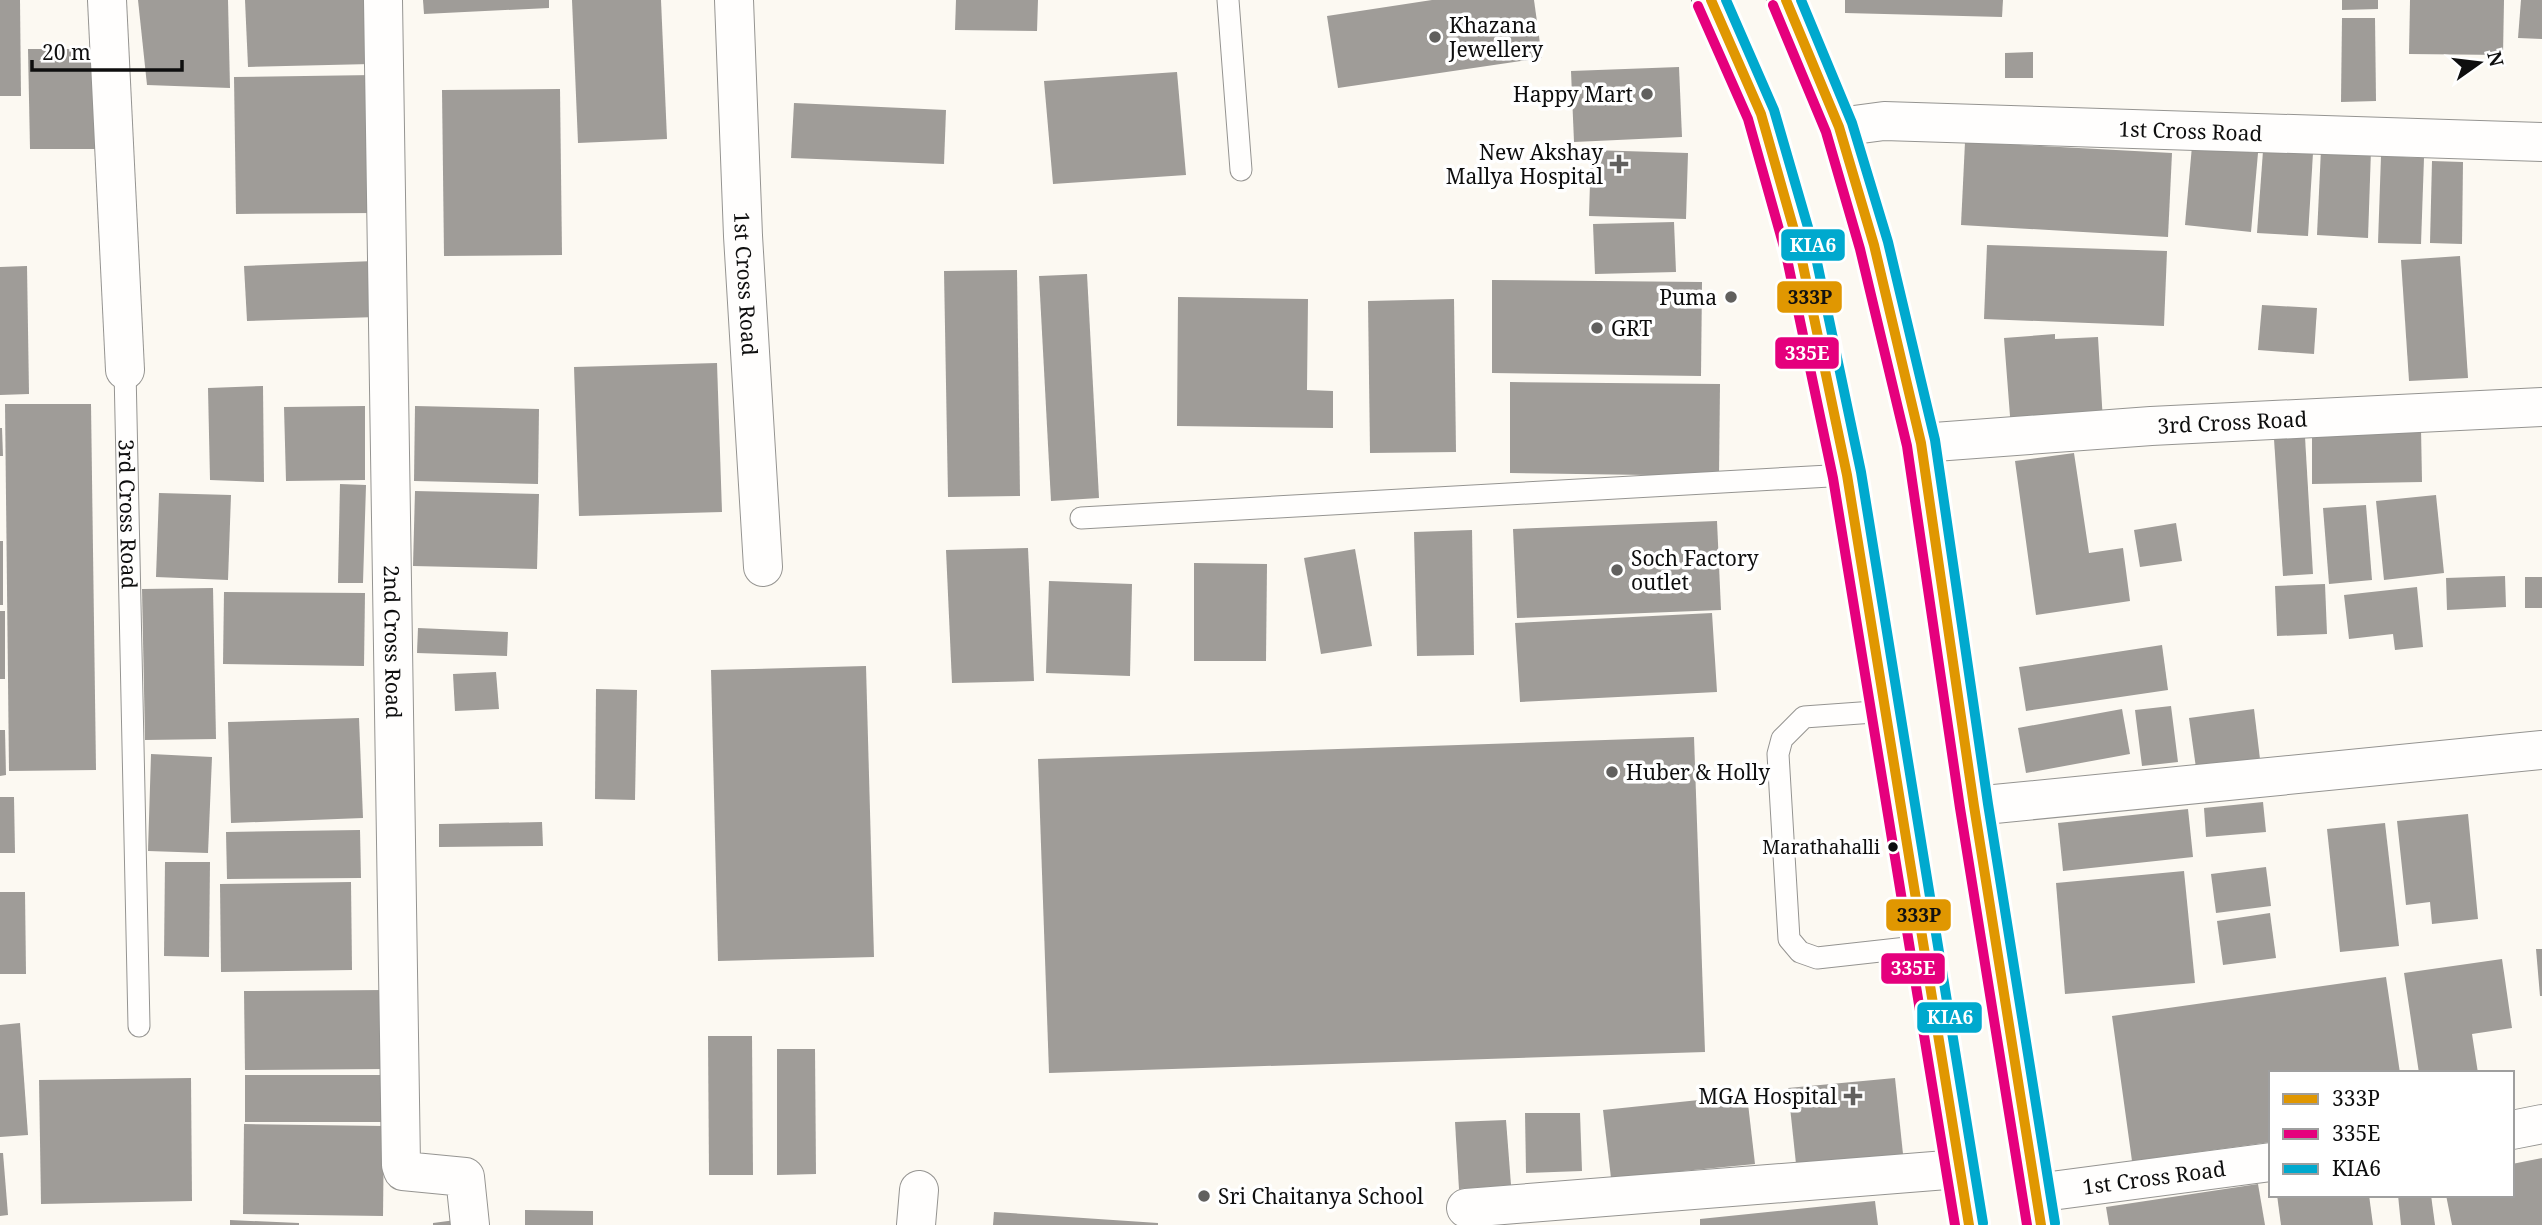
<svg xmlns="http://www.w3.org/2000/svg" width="2542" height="1225" viewBox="0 0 2542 1225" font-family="'Noto Serif',serif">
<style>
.building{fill:#9f9c98}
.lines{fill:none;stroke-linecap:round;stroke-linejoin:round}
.service-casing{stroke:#959491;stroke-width:23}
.minor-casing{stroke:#959491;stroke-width:40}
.primary-casing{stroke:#82817e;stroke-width:40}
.service{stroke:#fffefd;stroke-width:21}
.minor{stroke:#fffefd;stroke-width:38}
.primary{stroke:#eee5d8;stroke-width:38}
.bus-1-casing{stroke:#fff;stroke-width:16}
.bus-2-casing{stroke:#fff;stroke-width:16}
.bus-3-casing{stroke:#fff;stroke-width:16}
.bus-1{stroke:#e09701;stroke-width:10}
.bus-2{stroke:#e5007d;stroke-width:10}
.bus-3{stroke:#00a9ce;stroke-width:10}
.poi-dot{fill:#61605e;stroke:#fff;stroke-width:2.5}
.bus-dot{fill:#0e0e0e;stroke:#fff;stroke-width:2.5}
.labels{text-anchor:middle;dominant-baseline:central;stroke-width:7;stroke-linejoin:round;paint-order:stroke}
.bus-label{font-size:19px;fill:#0e0e0e;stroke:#fff;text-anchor:end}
.poi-label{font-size:21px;fill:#0e0e0e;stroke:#fff;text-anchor:start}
.street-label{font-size:21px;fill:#0e0e0e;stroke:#fff}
.line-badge{stroke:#fff;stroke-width:2.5}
.badge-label{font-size:19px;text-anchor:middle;font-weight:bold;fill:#fff}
.pale-badge-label{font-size:19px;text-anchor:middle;font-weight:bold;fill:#111}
</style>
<rect width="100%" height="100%" fill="#fcf9f2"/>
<!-- building -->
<g class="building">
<polygon points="0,0 20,0 21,96 0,96"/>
<polygon points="138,0 228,0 230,88 147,85"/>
<polygon points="245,0 369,0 371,64 248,67"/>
<polygon points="423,0 549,0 549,8 424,14"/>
<polygon points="572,0 661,0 667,139 578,143"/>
<polygon points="956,0 1038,0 1037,31 955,30"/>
<polygon points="1432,0 1534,0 1542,58 1338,88 1327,16"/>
<polygon points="1845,0 2003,0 2002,17 1845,13"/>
<polygon points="2342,0 2378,0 2378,9 2342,10"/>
<polygon points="2410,0 2504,0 2503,55 2409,54"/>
<polygon points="2521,0 2542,0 2542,39 2518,38"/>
<polygon points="2342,18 2375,18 2376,101 2341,102"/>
<polygon points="28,49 100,49 101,149 30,149"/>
<polygon points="2033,52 2033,78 2005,78 2005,53"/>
<polygon points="1679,67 1682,137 1574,142 1571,71"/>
<polygon points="1177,72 1186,175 1053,184 1044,81"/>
<polygon points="374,75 376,213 236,214 234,77"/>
<polygon points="560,89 562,255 444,256 442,90"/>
<polygon points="794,103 946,110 944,164 791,158"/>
<polygon points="1965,142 2172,153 2168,237 1961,225"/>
<polygon points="2192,146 2258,153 2251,232 2185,225"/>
<polygon points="2321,149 2371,150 2368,238 2317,235"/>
<polygon points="1591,150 1688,153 1686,219 1589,216"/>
<polygon points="2263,151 2313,153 2308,236 2257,233"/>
<polygon points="2381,156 2424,158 2421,244 2378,243"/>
<polygon points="2432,161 2463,162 2462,244 2430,243"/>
<polygon points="1674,222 1676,272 1595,274 1593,224"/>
<polygon points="1987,245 2167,251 2164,326 1984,319"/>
<polygon points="2460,256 2468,378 2409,381 2401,260"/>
<polygon points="375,261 377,317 247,321 244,266"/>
<polygon points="27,266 29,394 0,395 0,267"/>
<polygon points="1017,270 1020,496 948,497 944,271"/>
<polygon points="1087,274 1099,498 1051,501 1039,276"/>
<polygon points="1492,280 1702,282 1701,376 1492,373"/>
<polygon points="1178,297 1308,299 1307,390 1333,391 1333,428 1177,426"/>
<polygon points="1454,299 1456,452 1370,453 1368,301"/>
<polygon points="2262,305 2317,308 2314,354 2258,350"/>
<polygon points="2055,334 2055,339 2098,337 2103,422 2011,429 2004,338"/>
<polygon points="717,363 722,512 579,516 574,367"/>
<polygon points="1510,382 1720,384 1719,476 1510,473"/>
<polygon points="263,386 264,482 210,480 208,388"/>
<polygon points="5,404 91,404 96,770 9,771"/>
<polygon points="365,406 365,480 286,481 284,407"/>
<polygon points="415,406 539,409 538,484 414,481"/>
<polygon points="0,428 2,428 3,456 0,456"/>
<polygon points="2421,428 2422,482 2312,484 2312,430"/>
<polygon points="2305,437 2313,574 2283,576 2274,439"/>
<polygon points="2074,453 2089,553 2123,548 2130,601 2036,615 2015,461"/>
<polygon points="340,484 366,485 363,583 338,583"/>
<polygon points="415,491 539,494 537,569 413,566"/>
<polygon points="159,493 231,495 228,580 156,577"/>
<polygon points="2436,495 2444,573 2384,580 2376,501"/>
<polygon points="2366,505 2372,580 2329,584 2323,508"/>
<polygon points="1717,521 1721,610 1517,618 1513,529"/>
<polygon points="2176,523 2182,561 2140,567 2134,530"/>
<polygon points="1472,530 1474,655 1417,656 1414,532"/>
<rect x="0" y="541" width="3" height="64"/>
<polygon points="1028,548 1034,681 952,683 946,550"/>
<polygon points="1355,549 1372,646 1321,654 1304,558"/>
<polygon points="1194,563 1267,564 1266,661 1194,661"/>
<polygon points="2505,576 2506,607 2447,610 2446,578"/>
<rect x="2525" y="577" width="17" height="31"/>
<polygon points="1049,581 1132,584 1130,676 1046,673"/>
<polygon points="2325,584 2327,634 2277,636 2275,586"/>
<polygon points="2417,587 2423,647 2395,650 2393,634 2349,639 2344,595"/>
<polygon points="213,588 216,739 145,740 142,589"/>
<polygon points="224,592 365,593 364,666 223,664"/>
<rect x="0" y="611" width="5" height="68"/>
<polygon points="1712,613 1717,692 1520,702 1515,623"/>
<polygon points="418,628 508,632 507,656 417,653"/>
<polygon points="2162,645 2168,690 2026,711 2019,667"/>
<polygon points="866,666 874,957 718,961 711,670"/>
<polygon points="496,672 499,709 455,711 453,674"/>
<polygon points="596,689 637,690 635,800 595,799"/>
<polygon points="2171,706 2178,762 2142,766 2135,710"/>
<polygon points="2122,709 2130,754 2026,773 2018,728"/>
<polygon points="2254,709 2260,759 2196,768 2189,718"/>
<polygon points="359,718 363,818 231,823 228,722"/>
<polygon points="0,730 5,730 6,775 0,776"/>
<polygon points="1694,737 1705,1052 1049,1073 1038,759"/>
<polygon points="151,754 212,757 208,853 148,851"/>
<polygon points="0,797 14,797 15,853 0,853"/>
<polygon points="2263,802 2266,832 2206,837 2204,808"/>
<polygon points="2188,809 2193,857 2063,871 2058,823"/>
<polygon points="2468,814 2478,919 2432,924 2430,902 2406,905 2397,821"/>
<polygon points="542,822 543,846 439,847 439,824"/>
<polygon points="2385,823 2399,946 2340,952 2327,829"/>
<polygon points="360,830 361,878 227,879 226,832"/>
<polygon points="165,862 210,862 209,957 164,956"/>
<polygon points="2266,867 2271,906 2216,913 2211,874"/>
<polygon points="2184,871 2195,983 2065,994 2056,883"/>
<polygon points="351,882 352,970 221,972 220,884"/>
<polygon points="0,892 25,892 26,974 0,974"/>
<polygon points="2270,913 2276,958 2223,965 2217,921"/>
<polygon points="2536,949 2542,949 2542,996 2540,996"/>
<polygon points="2502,959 2512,1028 2472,1034 2478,1073 2419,1073 2404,973"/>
<polygon points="2386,977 2400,1073 2271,1073 2271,1142 2132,1161 2112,1016"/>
<polygon points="385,990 385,1069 245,1070 244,991"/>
<polygon points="20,1023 28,1135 0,1137 0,1025"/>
<polygon points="708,1036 752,1036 753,1175 709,1175"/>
<polygon points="777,1049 815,1049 816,1174 777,1175"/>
<polygon points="245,1075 383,1075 384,1122 245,1122"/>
<polygon points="191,1078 192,1201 41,1204 39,1080"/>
<polygon points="1895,1078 1903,1154 1796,1164 1788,1088"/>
<polygon points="1747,1095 1755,1164 1611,1178 1603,1110"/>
<polygon points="1525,1113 1580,1113 1582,1171 1526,1173"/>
<polygon points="1506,1120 1511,1185 1459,1189 1455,1122"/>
<polygon points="244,1124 384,1126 383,1216 243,1214"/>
<polygon points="0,1153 3,1153 8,1215 0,1216"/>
<polygon points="2542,1158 2542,1225 2452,1225 2446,1195 2512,1195 2512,1164"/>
<polygon points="2258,1184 2265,1225 2109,1225 2106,1207"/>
<polygon points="2277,1195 2369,1195 2373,1225 2281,1225"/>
<polygon points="2398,1195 2431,1195 2435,1225 2401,1225"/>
<polygon points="1875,1201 1878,1225 1700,1225 1700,1219"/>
<polygon points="525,1210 593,1211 593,1225 525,1225"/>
<polygon points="994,1212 1158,1223 1158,1225 993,1225"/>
<polygon points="463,1219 464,1225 433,1225 433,1223"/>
<polygon points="230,1220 299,1223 299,1225 230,1225"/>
</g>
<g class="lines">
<!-- service casing -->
<g class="service-casing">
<g id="service">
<polyline points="1228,0 1241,170"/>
<path id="s1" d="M125,370L139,1026"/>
<polyline points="1081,518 1847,475"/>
<polyline points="1888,711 1804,717 1782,739 1778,754 1789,939 1800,952 1817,958 1925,946"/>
</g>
</g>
<!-- minor casing -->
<g class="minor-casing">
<g id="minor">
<polyline points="107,0 125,370"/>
<path id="s2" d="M383,0L401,1165L403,1171L465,1177L470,1225"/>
<path id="s3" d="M734,0L743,236L763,567"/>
<path id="s4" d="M1839,127L1884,121L2542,142"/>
<path id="s5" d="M1921,443L2151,426L2542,407"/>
<polyline points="1974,806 2542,750"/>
<polyline points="2512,1130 2542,1124"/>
<path id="s6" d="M2036,1193L2271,1162"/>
<polyline points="1466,1208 1959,1169"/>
<polyline points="916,1225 919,1190"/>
</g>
</g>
<!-- primary casing -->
<g class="primary-casing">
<g id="primary">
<polyline points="1711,0 1761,114 1800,251 1847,475 1969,1225"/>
<polyline points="1786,0 1839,127 1874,245 1921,443 1974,806 2041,1225"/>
</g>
</g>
<!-- service -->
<use href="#service" class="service"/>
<!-- minor -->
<use href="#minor" class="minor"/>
<!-- primary -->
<use href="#primary" class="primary"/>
<!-- bus-1 casing -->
<g class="bus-1-casing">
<g id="bus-1">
<polyline points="1711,0 1761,114 1800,251 1847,475 1969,1225"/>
<polyline points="1786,0 1839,127 1874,245 1921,443 1974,806 2041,1225"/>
</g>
</g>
<!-- bus-2 casing -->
<g class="bus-2-casing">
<g id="bus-2">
<polyline points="1773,5 1826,132 1860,249 1907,446 1960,808 2027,1225"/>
<polyline points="1698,6 1748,119 1786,254 1833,478 1955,1225"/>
</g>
</g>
<!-- bus-3 casing -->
<g class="bus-3-casing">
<g id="bus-3">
<polyline points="1726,0 1774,110 1814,248 1861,472 1983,1223"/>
<polyline points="1801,0 1852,123 1888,242 1935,440 1988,804 2055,1223"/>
</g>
</g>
<!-- bus-1 -->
<use href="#bus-1" class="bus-1"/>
<!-- bus-2 -->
<use href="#bus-2" class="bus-2"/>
<!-- bus-3 -->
<use href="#bus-3" class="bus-3"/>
</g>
<!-- markers -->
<g class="poi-dot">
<circle cx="1435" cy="37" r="7"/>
<circle cx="1647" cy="94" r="7"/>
<path d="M1615.5 153.5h7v7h7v7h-7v7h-7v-7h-7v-7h7z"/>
<circle cx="1731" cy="297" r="7"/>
<circle cx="1597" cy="328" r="7"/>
<circle cx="1617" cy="570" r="7"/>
<circle cx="1612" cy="772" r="7"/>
<path d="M1849.5 1085.5h7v7h7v7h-7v7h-7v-7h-7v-7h7z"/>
<circle cx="1204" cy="1196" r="7"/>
</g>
<circle class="bus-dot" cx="1893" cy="847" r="6"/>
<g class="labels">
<!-- bus labels -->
<g class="bus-label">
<text x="1880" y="847">Marathahalli</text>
</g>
<!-- poi labels -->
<g class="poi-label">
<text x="1449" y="25">Khazana<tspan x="1449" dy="24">Jewellery</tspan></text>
<text x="1633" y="94" text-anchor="end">Happy Mart</text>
<text x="1603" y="152" text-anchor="end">New Akshay<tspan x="1603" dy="24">Mallya Hospital</tspan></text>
<text x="1717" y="297" text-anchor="end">Puma</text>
<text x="1611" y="328">GRT</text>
<text x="1631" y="558">Soch Factory<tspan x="1631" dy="24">outlet</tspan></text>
<text x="1626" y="772">Huber &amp; Holly</text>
<text x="1837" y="1096" text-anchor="end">MGA Hospital</text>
<text x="1218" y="1196">Sri Chaitanya School</text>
</g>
<!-- street labels -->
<g class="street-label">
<text stroke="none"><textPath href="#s4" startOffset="352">1st Cross Road</textPath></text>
<text stroke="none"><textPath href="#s3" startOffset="284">1st Cross Road</textPath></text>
<text stroke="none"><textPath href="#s5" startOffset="312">3rd Cross Road</textPath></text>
<text stroke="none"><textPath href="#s1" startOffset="144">3rd Cross Road</textPath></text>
<text stroke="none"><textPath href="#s2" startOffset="642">2nd Cross Road</textPath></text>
<text stroke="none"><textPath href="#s6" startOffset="119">1st Cross Road</textPath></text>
</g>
</g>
<g class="line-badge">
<rect x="1780" y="228" width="66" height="34" rx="7" fill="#00a9ce"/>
<rect x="1776" y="280" width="67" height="34" rx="7" fill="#e09701"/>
<rect x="1774" y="336" width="66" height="34" rx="7" fill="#e5007d"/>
<rect x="1885" y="898" width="67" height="34" rx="7" fill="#e09701"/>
<rect x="1880" y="952" width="66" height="33" rx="7" fill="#e5007d"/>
<rect x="1916" y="1001" width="67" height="33" rx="7" fill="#00a9ce"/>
</g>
<g class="badge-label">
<text x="1813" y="252">KIA6</text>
<text x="1807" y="360">335E</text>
<text x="1913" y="975">335E</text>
<text x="1950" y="1024">KIA6</text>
</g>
<g class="pale-badge-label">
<text x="1810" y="304">333P</text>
<text x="1919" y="922">333P</text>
</g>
<!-- legend -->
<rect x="2269" y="1071" width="245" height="126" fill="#ffffff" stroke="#9f9f9f" stroke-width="2"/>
<rect x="2283" y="1094" width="35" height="10" fill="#e09701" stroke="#9f9f9f" stroke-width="2"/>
<text x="2332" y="1106" font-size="21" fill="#0e0e0e">333P</text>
<rect x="2283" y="1129" width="35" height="10" fill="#e5007d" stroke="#9f9f9f" stroke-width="2"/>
<text x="2332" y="1141" font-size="21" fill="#0e0e0e">335E</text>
<rect x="2283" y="1164" width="35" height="10" fill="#00a9ce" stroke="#9f9f9f" stroke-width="2"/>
<text x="2332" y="1176" font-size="21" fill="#0e0e0e">KIA6</text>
<!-- north arrow -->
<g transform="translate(2479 63) rotate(76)" stroke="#ffffff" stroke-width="5" paint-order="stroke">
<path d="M0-5L12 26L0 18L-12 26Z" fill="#0e0e0e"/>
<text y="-10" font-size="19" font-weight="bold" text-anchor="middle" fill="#0e0e0e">N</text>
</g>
<!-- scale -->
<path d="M32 60v10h150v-10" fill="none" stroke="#0e0e0e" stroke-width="3.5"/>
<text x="42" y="60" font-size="21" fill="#0e0e0e" stroke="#ffffff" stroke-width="5" paint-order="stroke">20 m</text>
</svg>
